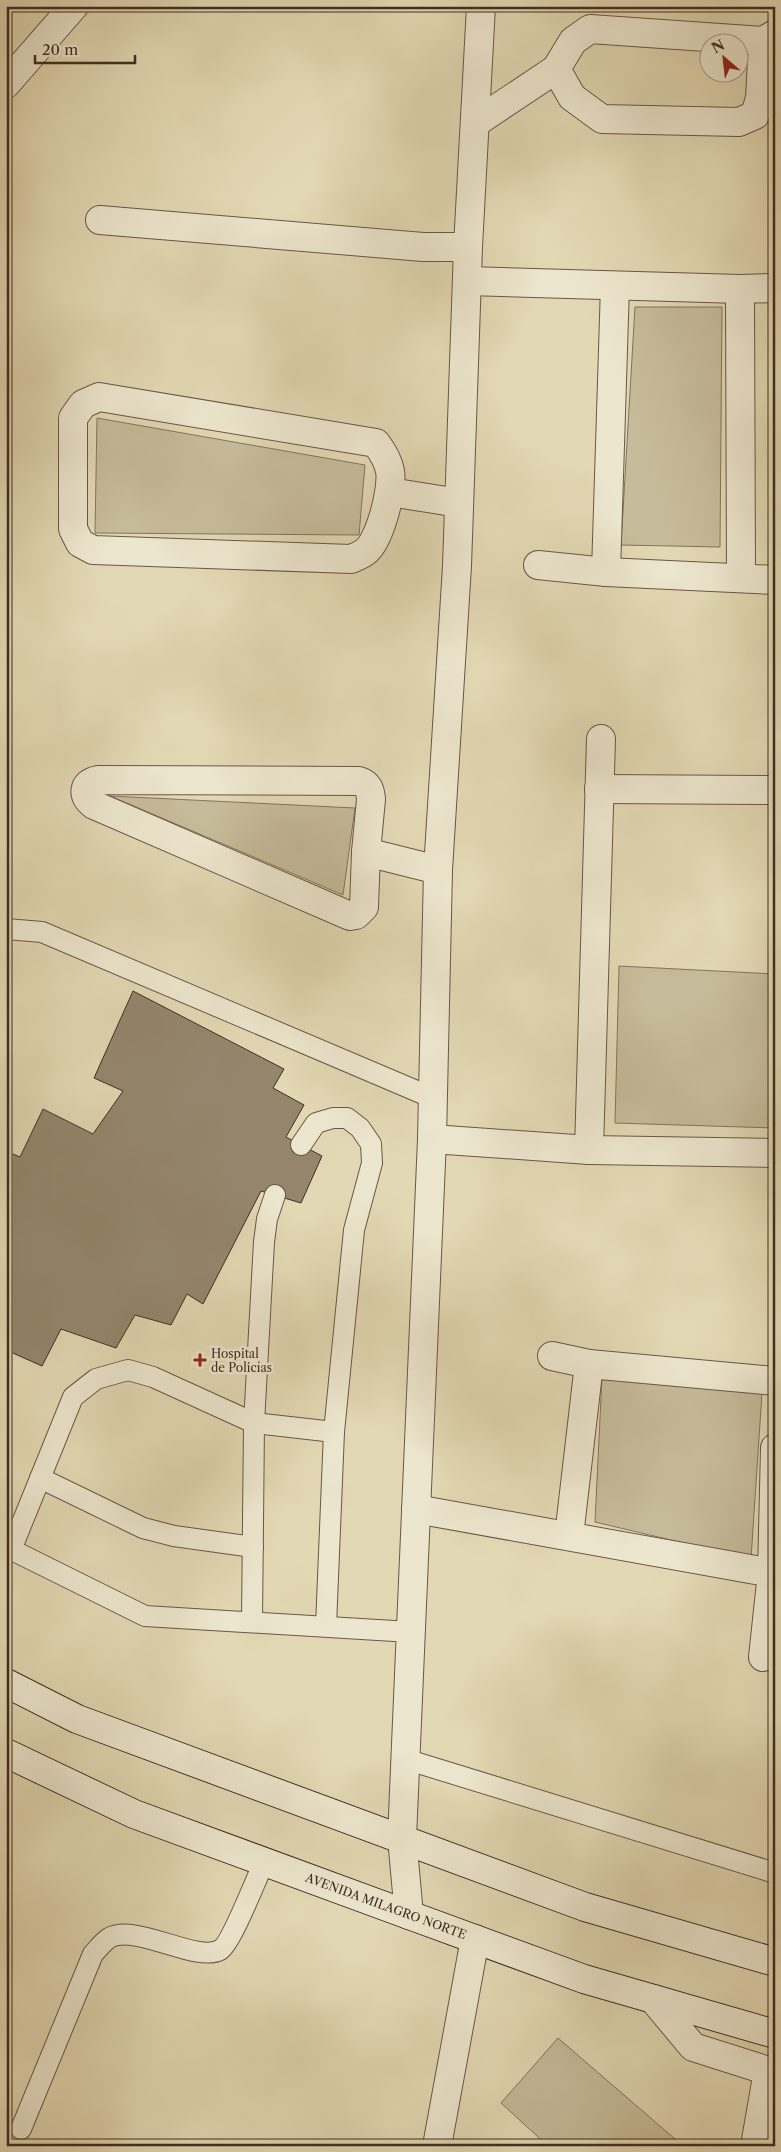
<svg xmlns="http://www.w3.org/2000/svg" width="781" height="2152" viewBox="0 0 781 2152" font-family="'Libre Caslon Text',serif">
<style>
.green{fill:#c6bb9a;stroke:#83745e}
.building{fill:#94866d;stroke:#402e22}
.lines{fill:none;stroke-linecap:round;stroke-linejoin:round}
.lane-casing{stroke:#685846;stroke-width:22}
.street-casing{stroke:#685846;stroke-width:30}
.secondary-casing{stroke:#402e22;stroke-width:30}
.lane{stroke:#ece6ce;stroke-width:20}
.street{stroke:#ece6ce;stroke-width:28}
.secondary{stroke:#ece6ce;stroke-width:28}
.poi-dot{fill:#8f2418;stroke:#ece6ce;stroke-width:2}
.labels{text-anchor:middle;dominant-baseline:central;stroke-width:5;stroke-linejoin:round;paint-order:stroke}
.poi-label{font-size:12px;fill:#402e22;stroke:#ece6ce;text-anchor:start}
.street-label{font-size:12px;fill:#402e22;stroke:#ece6ce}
</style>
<rect width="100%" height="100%" fill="#e2d8b3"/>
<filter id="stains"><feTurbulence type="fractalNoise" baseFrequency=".004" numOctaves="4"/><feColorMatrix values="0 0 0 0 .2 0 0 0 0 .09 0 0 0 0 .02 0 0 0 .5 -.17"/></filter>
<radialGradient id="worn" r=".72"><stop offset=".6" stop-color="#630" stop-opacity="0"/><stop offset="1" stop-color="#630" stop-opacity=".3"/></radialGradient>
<!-- green -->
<g class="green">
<polygon points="635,307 722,307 720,547 621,545"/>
<polygon points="97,418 365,465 359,535 95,533"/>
<polygon points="110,796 355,808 343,895"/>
<polygon points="619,966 775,974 775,1128 615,1123"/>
<polygon points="602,1377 762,1393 751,1559 595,1522"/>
<polygon points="558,2038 682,2145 548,2146 501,2103"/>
</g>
<!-- building -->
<g class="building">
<polygon points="6,975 12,978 6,990"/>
<polygon points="133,991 284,1069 273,1088 304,1105 286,1137 322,1156 301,1203 261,1191 203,1304 187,1294 171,1325 135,1315 116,1348 61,1329 42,1366 6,1350 6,1151 20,1157 43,1109 93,1134 123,1091 94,1078"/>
</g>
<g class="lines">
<!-- lane casing -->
<g class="lane-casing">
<g id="lane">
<polyline points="6,929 42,932 433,1098"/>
<polyline points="301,1145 316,1123 333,1118 347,1118 360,1128 371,1144 372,1163 354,1230 334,1432 326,1626"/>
<polyline points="40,1478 143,1528 174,1536 253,1547"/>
<polyline points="6,1547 145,1616 411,1632"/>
<polyline points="11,1550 73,1397 96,1379 128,1370 153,1377 254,1423 334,1432"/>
<polyline points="252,1622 254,1423 264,1242 267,1219 275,1195"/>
<polyline points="405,1759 775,1873"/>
<path d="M21,2129L93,1954C97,1950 103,1942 109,1938C136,1923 196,1963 220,1950C231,1944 257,1877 264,1862"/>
</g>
</g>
<!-- street casing -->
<g class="street-casing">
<g id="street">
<polyline points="763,41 760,98 755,115 739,122 602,119 572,97 556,69 573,41 590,29 763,41 775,34"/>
<polyline points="6,84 74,6"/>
<polyline points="475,123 556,69"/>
<polyline points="100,220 423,247 468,247"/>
<polyline points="467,281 740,289 775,288"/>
<polyline points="740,289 741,578"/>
<path d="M99,397L376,443C382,451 388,460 390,471C393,489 380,541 365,552C361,555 356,557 351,559L93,550L80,543L73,529V418L83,404Z"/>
<polyline points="390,492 459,503"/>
<polyline points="538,565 606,572 775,580"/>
<polyline points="606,572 615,286"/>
<path d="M98,780L359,781C368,784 370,789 371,799L366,852L364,907L356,915L350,916L94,805C82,796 82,783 98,780Z"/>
<polyline points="599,789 775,790"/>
<polyline points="366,852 438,870"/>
<polyline points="432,1139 589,1150 775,1153"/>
<polyline points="589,1150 601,739"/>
<polyline points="552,1356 589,1364 775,1381"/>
<polyline points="416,1509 772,1573"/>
<polyline points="569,1536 589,1364"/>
<polyline points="763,1657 772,1573 775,1448"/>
<polyline points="409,1915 402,1838 432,1139 438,870 457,566 468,247 481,6"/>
<polyline points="653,1999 693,2047 775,2073"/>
<polyline points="437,2146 475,1939"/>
<polyline points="755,2146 768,2071"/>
</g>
</g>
<!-- secondary casing -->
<g class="secondary-casing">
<g id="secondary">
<polyline points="6,1683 77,1719 585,1907 775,1962"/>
<polyline points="6,1753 134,1814 409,1915 584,1979 775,2034"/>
</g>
</g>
<!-- lane -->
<use href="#lane" class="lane"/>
<!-- street -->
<use href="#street" class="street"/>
<!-- secondary -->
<use href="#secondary" class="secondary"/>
</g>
<!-- markers -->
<path class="poi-dot" d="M197.5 1352.5h5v5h5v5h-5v5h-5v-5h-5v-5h5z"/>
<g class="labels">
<!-- poi labels -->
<g class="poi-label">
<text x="211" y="1353">Hospital<tspan x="211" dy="14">de Policías</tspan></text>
</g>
<!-- street labels -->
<g class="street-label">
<text transform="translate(386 1906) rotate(20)">AVENIDA MILAGRO NORTE</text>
</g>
</g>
<!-- margin -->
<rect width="781" height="2152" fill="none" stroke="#e2d8b3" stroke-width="25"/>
<rect x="8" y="8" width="766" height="2137" fill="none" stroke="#402e22" stroke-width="2.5"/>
<rect x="12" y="12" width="756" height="2127" fill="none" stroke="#402e22"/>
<!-- north arrow -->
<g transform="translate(724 58) rotate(332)"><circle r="24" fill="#ece6ce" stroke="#a79c89"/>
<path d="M0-4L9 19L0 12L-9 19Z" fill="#8f2418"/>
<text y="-8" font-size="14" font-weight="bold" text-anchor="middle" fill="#402e22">N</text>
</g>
<!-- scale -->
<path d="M35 55v8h100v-8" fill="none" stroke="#402e22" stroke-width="2.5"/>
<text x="42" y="55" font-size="15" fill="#402e22" stroke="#ece6ce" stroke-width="4" paint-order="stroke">20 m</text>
<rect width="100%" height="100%" filter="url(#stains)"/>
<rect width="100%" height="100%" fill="url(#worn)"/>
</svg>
